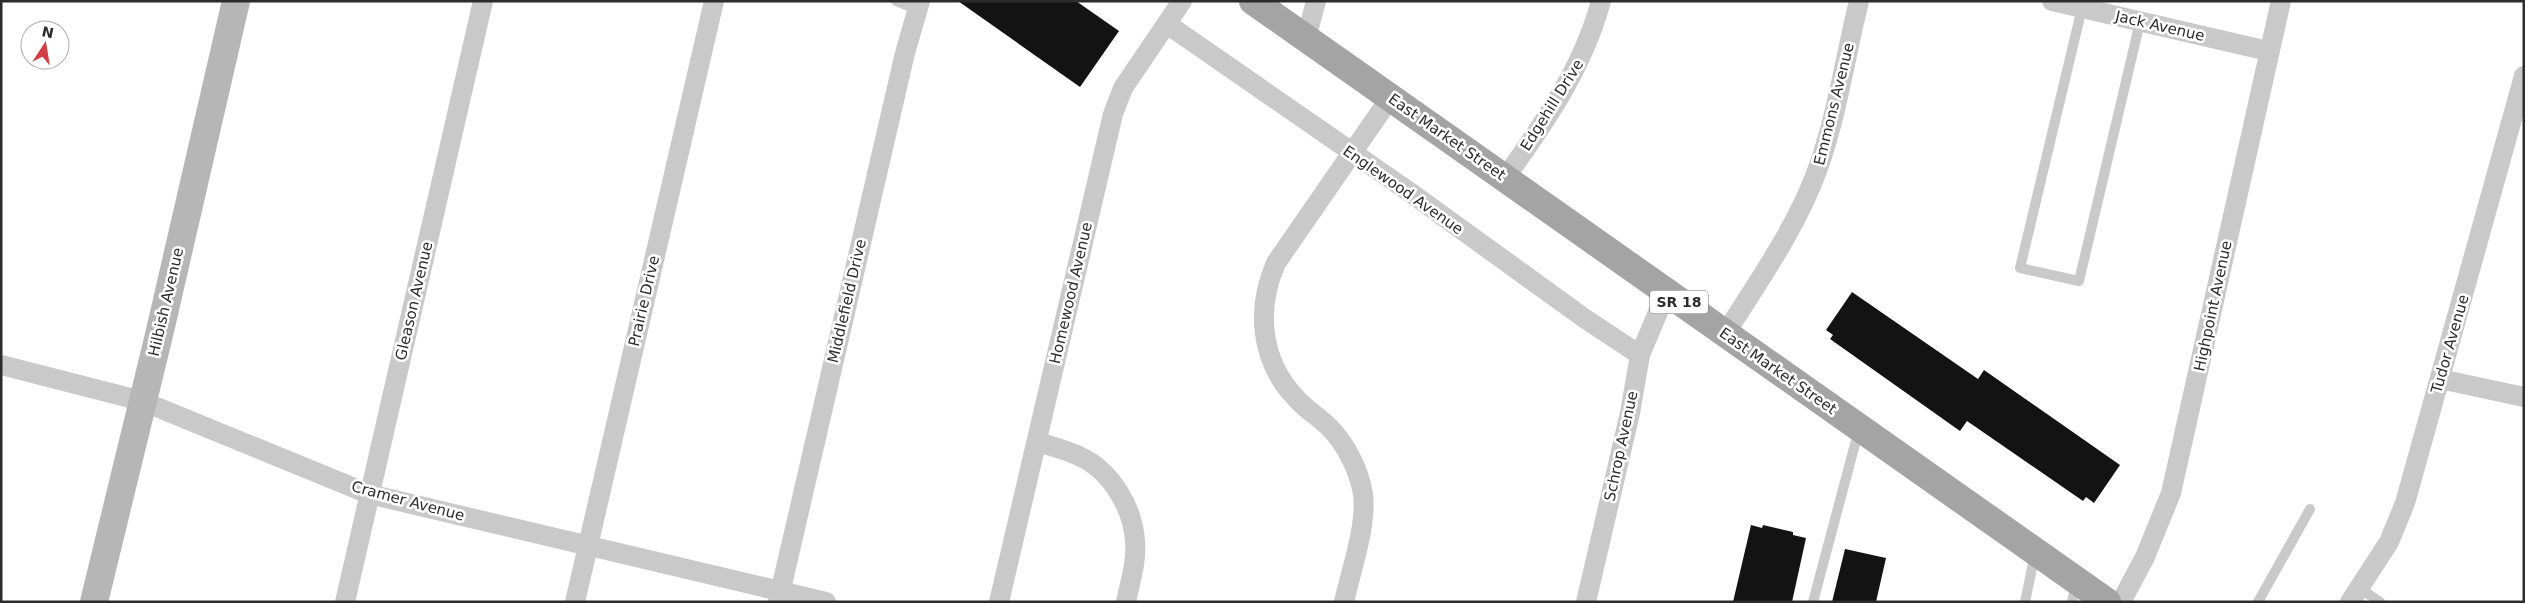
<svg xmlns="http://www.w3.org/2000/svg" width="2525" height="603" viewBox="0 0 2525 603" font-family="'DejaVu Sans',sans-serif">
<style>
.building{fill:#131313}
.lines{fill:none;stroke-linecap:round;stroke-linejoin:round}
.lane{stroke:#c9c9c9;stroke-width:10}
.street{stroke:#c9c9c9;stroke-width:20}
.secondary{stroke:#b6b6b6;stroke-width:28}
.primary{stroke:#a4a4a4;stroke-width:28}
.labels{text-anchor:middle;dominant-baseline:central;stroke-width:5;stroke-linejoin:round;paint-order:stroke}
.shield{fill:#fff;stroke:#6b6b6b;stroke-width:1}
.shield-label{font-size:14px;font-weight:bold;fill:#2c2c2c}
.street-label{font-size:15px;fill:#2c2c2c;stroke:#fff}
</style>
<rect width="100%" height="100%" fill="#fff"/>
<!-- building -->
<g class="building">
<polygon points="958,1 1076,1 1119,31 1080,87"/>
<polygon points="1852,292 1978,379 1984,370 2120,465 2094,503 2086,497 2083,501 1967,421 1960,431 1830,339 1833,335 1826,330"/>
<polygon points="1751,525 1762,528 1763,525 1793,532 1793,535 1806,538 1792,602 1733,602"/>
<polygon points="1845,549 1886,558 1876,602 1832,602"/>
</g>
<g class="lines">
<!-- lane -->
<g class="lane">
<polyline points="896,1 917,9"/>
<polyline points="2082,8 2020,268 2079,281 2140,22"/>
<polyline points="2359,588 2380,602"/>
<polyline points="1813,602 1859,429"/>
<polyline points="2025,602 2035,554"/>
<polyline points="2072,602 2076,583"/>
<polyline points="2258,602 2310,509"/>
</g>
<!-- street -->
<g class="street">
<polyline points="2052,1 2268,51"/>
<polyline points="1167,24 1411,193 1584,318 1640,355"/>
<polyline points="1306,39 1316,1"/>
<path d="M1505,178C1545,122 1583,68 1601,1"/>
<path d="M1725,334C1758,282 1795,230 1817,171C1837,116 1845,58 1859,1"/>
<polyline points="1,365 142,401 369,494 826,602"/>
<polyline points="2440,379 2524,397"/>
<path d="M1037,442C1051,446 1067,450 1081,457C1111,471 1133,508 1135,541C1137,561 1130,582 1126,602"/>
<polyline points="345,602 483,1"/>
<polyline points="575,602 714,1"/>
<polyline points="778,602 905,53 920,1"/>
<polyline points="999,602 1113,114 1123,88 1182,1"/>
<path d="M1344,602C1351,570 1367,526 1363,494C1359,470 1346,444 1329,427C1318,416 1305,409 1295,397C1260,360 1256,308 1276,263L1390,98"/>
<polyline points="1586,602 1630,413 1640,355 1666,293"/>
<polyline points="2121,602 2145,557 2171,493 2281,1"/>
<polyline points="2350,602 2389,542 2405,503 2524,76"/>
</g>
<!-- secondary -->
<polyline class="secondary" points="94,602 159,335 236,1"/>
<!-- primary -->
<polyline class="primary" points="1253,1 2107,602"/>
</g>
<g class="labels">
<!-- shield labels -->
<rect class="shield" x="1650" y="290.5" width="58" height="23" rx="4"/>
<g class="shield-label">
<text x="1679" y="302">SR 18</text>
</g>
<!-- street labels -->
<g class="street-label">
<text transform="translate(2160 26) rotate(13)">Jack Avenue</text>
<text transform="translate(1834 104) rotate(-76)">Emmons Avenue</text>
<text transform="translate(1552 105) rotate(-58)">Edgehill Drive</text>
<text transform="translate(1447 137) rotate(35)">East Market Street</text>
<text transform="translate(1403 190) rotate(35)">Englewood Avenue</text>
<text transform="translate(1071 293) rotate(-77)">Homewood Avenue</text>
<text transform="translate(414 301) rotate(-77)">Gleason Avenue</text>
<text transform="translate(644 301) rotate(-77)">Prairie Drive</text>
<text transform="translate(847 301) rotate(-77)">Middlefield Drive</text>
<text transform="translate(166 302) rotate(-77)">Hilbish Avenue</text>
<text transform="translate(2213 306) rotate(-78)">Highpoint Avenue</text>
<text transform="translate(2450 344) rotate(-74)">Tudor Avenue</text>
<text transform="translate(1778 371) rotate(35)">East Market Street</text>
<text transform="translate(1621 446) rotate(-78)">Schrop Avenue</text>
<text transform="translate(408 501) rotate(15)">Cramer Avenue</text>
</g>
</g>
<!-- border -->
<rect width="2525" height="603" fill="none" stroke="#2c2c2c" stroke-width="5"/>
<!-- north arrow -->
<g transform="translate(45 45) rotate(12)"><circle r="24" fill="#ffffff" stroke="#ababab"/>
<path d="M0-4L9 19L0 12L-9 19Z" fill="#d53d45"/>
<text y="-8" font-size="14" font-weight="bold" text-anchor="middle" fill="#2c2c2c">N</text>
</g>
</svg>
